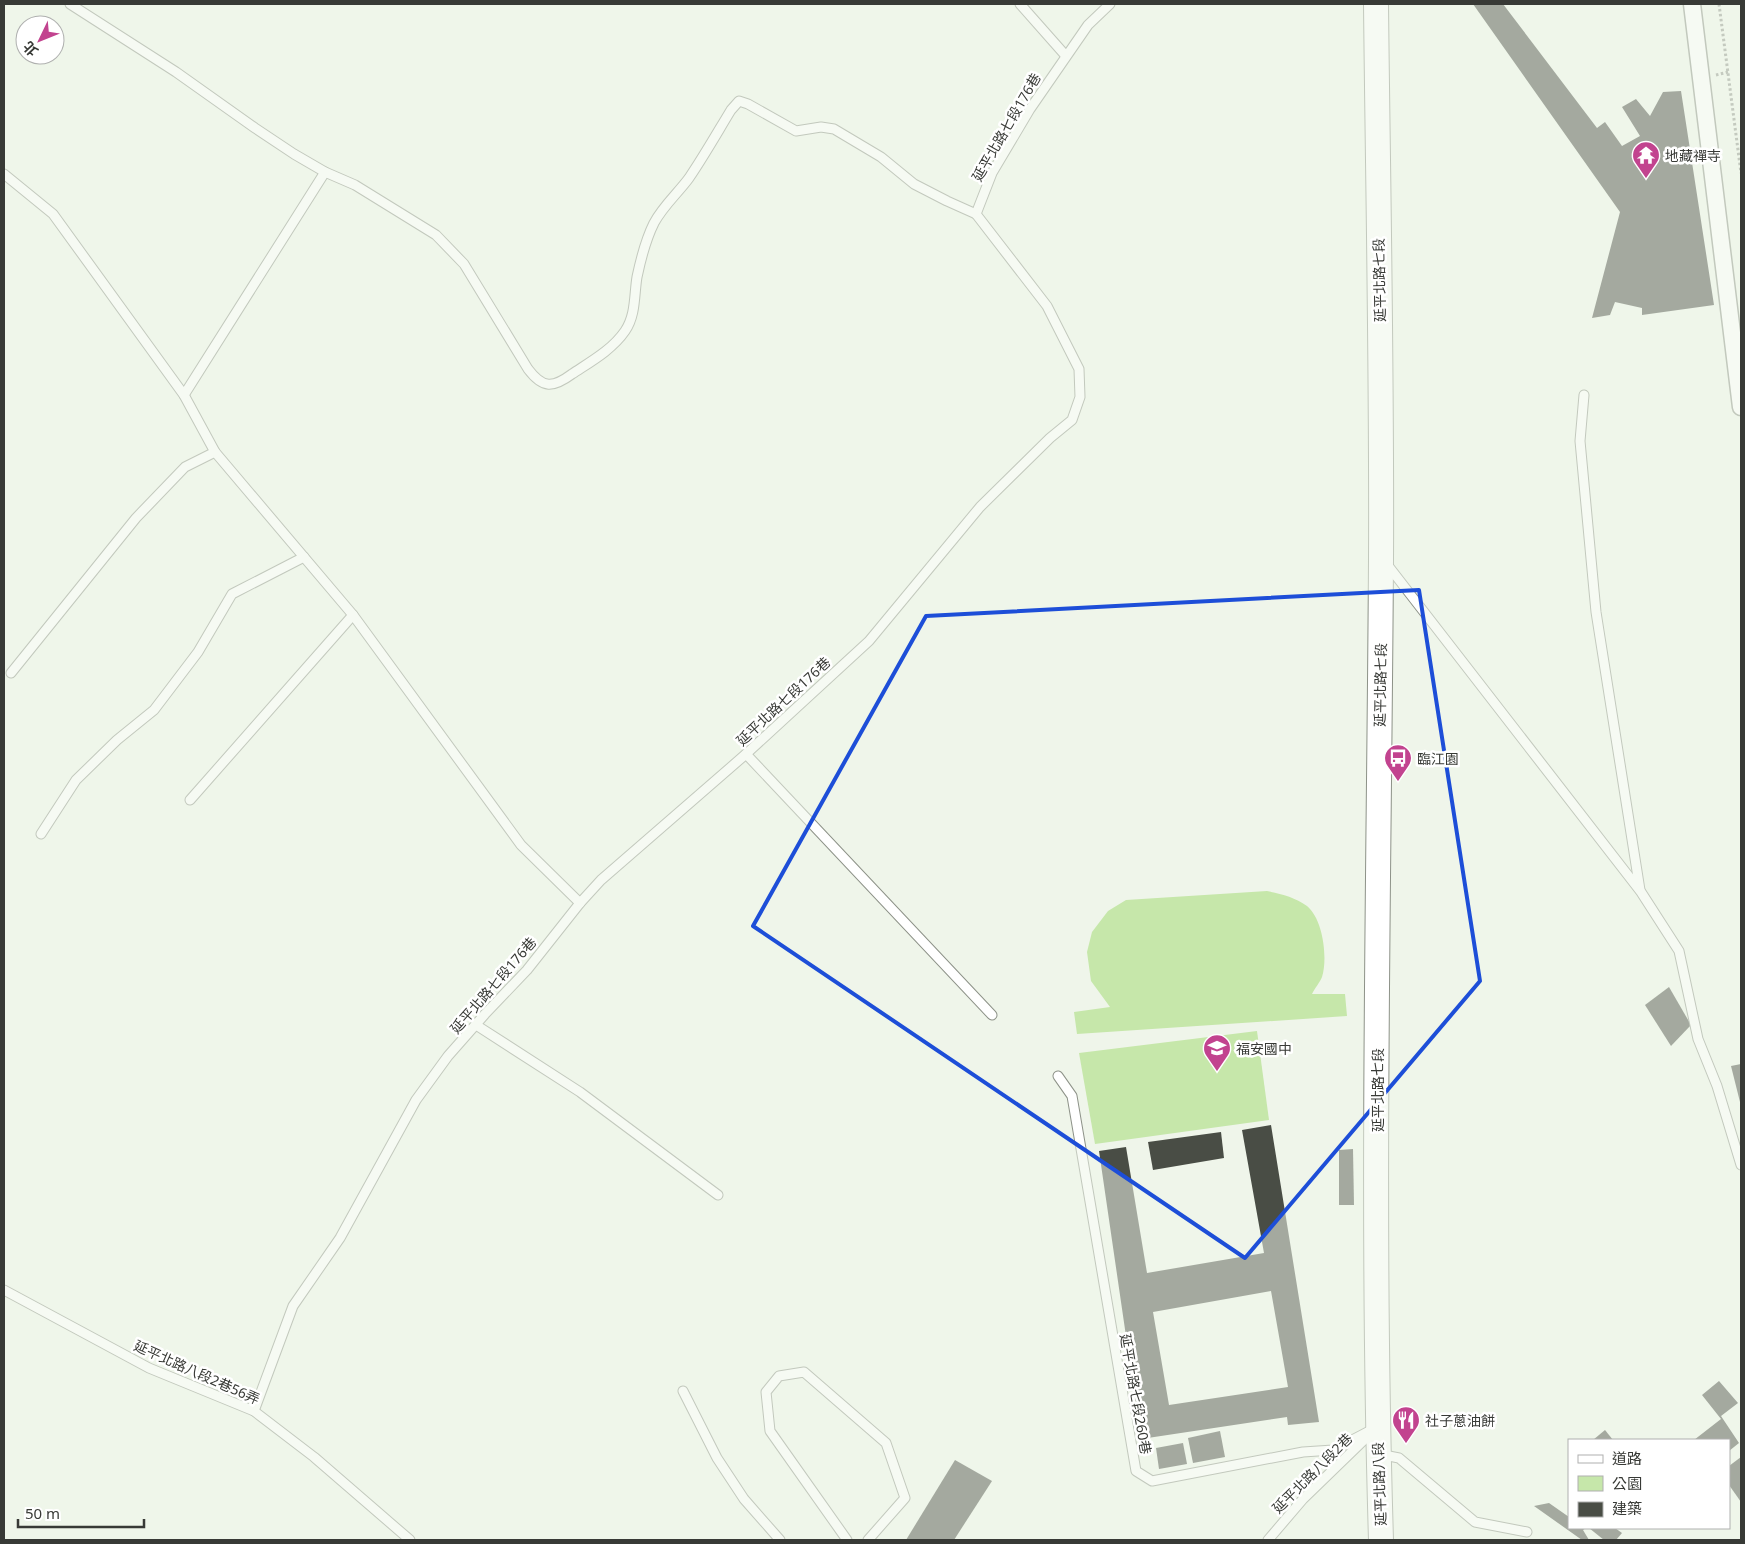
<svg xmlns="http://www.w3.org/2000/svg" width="1745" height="1544" viewBox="0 0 1745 1544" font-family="'Noto Sans','Noto Sans TC',sans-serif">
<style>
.green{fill:#c6e7aa}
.building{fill:#494d45;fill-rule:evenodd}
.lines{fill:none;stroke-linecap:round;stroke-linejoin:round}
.lane-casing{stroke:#8d9288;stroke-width:11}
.street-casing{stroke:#8d9288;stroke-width:19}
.secondary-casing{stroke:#8d9288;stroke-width:26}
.path{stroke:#90948d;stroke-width:3;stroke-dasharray:2.5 2.5;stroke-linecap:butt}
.lane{stroke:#fff;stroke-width:9}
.street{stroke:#fff;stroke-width:16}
.secondary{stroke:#fff;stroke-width:24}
.marked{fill:none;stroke:#1d4ed8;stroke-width:4;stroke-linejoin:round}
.labels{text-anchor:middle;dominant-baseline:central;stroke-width:5;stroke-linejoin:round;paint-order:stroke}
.street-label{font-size:14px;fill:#383a36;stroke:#fff}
.poi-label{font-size:14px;fill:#383a36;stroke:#fff;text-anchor:start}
</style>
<rect width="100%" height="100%" fill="#eff5ea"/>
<!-- green -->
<g class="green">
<path d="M1267,891C1281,894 1295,897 1307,906C1323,919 1328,958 1322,977C1320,982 1315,988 1312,994H1345L1347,1016L1077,1034L1074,1012L1110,1007L1091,981L1087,952L1092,932L1108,911L1126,900Z"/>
<polygon points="1257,1031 1269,1120 1095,1144 1079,1053"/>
</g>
<!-- building -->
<g class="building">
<polygon points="1473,4 1503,4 1597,128 1605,122 1622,146 1640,136 1622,107 1636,99 1650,116 1663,92 1681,91 1714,305 1642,315 1642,308 1615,302 1610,315 1592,318 1620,212"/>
<polygon points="1669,987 1691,1025 1671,1046 1645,1005"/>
<polygon points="1741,1064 1741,1106 1731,1066"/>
<path d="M1271,1125L1319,1422L1288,1425L1287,1417L1141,1439L1099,1151L1126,1147L1147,1273L1264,1253L1242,1130ZM1271,1291L1288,1387L1169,1405L1153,1312Z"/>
<polygon points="1221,1132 1224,1158 1153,1170 1148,1142"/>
<polygon points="1353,1149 1354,1205 1339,1205 1339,1150"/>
<polygon points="1719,1381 1738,1403 1721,1416 1739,1443 1729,1451 1729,1440 1694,1440 1721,1419 1702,1395"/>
<polygon points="1605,1430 1613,1440 1593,1440"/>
<polygon points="1220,1431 1225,1457 1193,1463 1188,1438"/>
<polygon points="1183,1443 1187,1464 1159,1469 1156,1448"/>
<polygon points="1741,1457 1741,1502 1729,1485 1729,1466"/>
<polygon points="955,1460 992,1481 954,1540 906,1540"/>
<polygon points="1549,1503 1569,1517 1569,1528 1586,1528 1583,1530 1589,1540 1582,1540 1534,1506"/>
<polygon points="1589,1528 1615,1528 1622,1533 1616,1540 1604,1540"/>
</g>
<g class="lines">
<!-- lane casing -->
<g class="lane-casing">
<g id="lane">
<path d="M70,4L176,72L255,128L294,154L325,172L355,185L436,235L464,264L528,369C543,389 553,388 572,374C590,362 612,350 625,331C636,315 634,295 637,277C641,258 646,239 654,223C663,206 678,193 689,178C704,156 717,133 731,110L739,101L748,104L796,131L821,127L834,129L881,157L914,184L947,201L976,214"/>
<polyline points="1020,4 1066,56"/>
<polyline points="4,174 53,214 184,395 215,452 353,615 521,845 580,903"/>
<polyline points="184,395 325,172"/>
<polyline points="1584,395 1580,441 1596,612 1640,890"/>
<polyline points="1386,563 1641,892 1679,951 1698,1039 1717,1086 1741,1165"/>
<polyline points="11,673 136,518 185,467 215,452"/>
<polyline points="746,754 992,1015"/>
<polyline points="190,800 353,615"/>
<polyline points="41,834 76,780 117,740 154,710 198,652 232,594 304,557"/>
<polyline points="476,1025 580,1092 718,1195"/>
<polyline points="1058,1076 1072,1096 1136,1471 1152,1481 1303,1452 1333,1450 1377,1427"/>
<polyline points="4,1290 149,1368 254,1411 314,1457 410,1540"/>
<polyline points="683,1391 717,1458 744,1499 780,1540"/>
<polyline points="254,1411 293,1306 340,1238 416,1100 448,1056 485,1014 527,970 580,903 601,880 746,754 869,641 980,507 1050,438 1072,420 1080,397 1079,369 1047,306 976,214 992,173 1030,109 1088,25 1110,4"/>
<polyline points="1379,1454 1399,1458 1475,1522 1527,1532"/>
<polyline points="847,1540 770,1431 766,1392 779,1376 804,1372 886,1443 905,1498 868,1540"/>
<polyline points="1268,1540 1303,1499 1368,1436"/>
</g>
</g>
<!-- street casing -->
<g class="street-casing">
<polyline id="street" points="1692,4 1741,407"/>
</g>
<!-- secondary casing -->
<g class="secondary-casing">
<path id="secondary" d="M1376,4C1378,189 1382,374 1381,560C1379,886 1371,1214 1381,1540"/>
</g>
<!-- path -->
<g class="path">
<polyline points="1719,4 1741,173"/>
<polyline points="1716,75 1728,72"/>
</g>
<!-- lane -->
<use href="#lane" class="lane"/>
<!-- street -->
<use href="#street" class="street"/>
<!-- secondary -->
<use href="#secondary" class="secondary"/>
</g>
<!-- marked area -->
<path d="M0 0H1745V1544H0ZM1419,590L1480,981L1245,1258L753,926L926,616Z" fill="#eff5ea" fill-opacity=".55" fill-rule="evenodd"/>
<path class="marked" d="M1419,590L1480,981L1245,1258L753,926L926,616Z"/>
<!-- icons -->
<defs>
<g id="temple-pin" transform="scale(1.4375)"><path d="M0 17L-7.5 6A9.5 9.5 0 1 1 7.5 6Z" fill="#c2438f" stroke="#fff"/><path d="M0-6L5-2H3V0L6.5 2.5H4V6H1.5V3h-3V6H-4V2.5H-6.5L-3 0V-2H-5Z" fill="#fff"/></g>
<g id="bus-pin" transform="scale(1.4375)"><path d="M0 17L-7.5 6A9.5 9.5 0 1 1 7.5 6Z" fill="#c2438f" stroke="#fff"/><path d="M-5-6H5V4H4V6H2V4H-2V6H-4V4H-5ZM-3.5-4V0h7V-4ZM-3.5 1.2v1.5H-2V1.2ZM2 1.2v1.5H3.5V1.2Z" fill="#fff"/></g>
<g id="school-pin" transform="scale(1.4375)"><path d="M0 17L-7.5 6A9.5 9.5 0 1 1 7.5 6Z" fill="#c2438f" stroke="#fff"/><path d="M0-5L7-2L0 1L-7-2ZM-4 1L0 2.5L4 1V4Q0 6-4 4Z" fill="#fff"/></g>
<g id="restaurant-pin" transform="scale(1.4375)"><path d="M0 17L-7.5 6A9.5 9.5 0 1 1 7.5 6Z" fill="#c2438f" stroke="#fff"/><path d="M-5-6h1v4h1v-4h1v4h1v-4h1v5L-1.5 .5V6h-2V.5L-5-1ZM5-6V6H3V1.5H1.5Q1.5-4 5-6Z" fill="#fff"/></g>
</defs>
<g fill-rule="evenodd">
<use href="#temple-pin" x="1646" y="155"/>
<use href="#bus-pin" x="1398" y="758"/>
<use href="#school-pin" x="1217" y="1048"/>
<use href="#restaurant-pin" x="1406" y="1420"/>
</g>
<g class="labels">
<!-- street labels -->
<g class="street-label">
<text transform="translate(1006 127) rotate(-60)">延平北路七段176巷</text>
<text transform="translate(1379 280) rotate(-91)">延平北路七段</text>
<text transform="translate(1380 685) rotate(-89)">延平北路七段</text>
<text transform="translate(783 701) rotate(-43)">延平北路七段176巷</text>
<text transform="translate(493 985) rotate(-49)">延平北路七段176巷</text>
<text transform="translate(1377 1090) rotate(-90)">延平北路七段</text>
<text transform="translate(197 1372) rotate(24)">延平北路八段2巷56弄</text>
<text transform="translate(1136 1394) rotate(80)">延平北路七段260巷</text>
<text transform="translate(1312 1473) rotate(-45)">延平北路八段2巷</text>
<text transform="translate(1379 1484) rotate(-92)">延平北路八段</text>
</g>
<!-- poi labels -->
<g class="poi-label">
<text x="1665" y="155">地藏禪寺</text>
<text x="1417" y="758">臨江園</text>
<text x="1236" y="1048">福安國中</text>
<text x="1425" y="1420">社子蔥油餅</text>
</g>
</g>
<!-- border -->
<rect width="1745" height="1544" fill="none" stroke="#383a36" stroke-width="10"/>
<!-- legend -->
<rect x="1568" y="1439" width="162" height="90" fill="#ffffff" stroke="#afb0af"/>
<rect x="1578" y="1455" width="25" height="8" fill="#ffffff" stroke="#afb0af"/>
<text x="1612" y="1464" font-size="15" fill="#383a36">道路</text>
<rect x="1578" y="1476" width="25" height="15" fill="#c6e7aa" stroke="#afb0af"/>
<text x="1612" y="1489" font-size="15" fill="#383a36">公園</text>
<rect x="1578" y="1502" width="25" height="15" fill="#494d45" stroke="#afb0af"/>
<text x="1612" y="1514" font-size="15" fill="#383a36">建築</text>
<!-- north arrow -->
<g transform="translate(40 40) rotate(227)"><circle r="24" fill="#ffffff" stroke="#afb0af"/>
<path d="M0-4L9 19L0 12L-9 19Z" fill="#c2438f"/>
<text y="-8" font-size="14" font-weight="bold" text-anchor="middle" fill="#383a36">北</text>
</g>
<!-- scale -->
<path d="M18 1519v8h126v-8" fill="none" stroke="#383a36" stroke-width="2.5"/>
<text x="25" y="1519" font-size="15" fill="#383a36" stroke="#ffffff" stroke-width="4" paint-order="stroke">50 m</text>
</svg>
